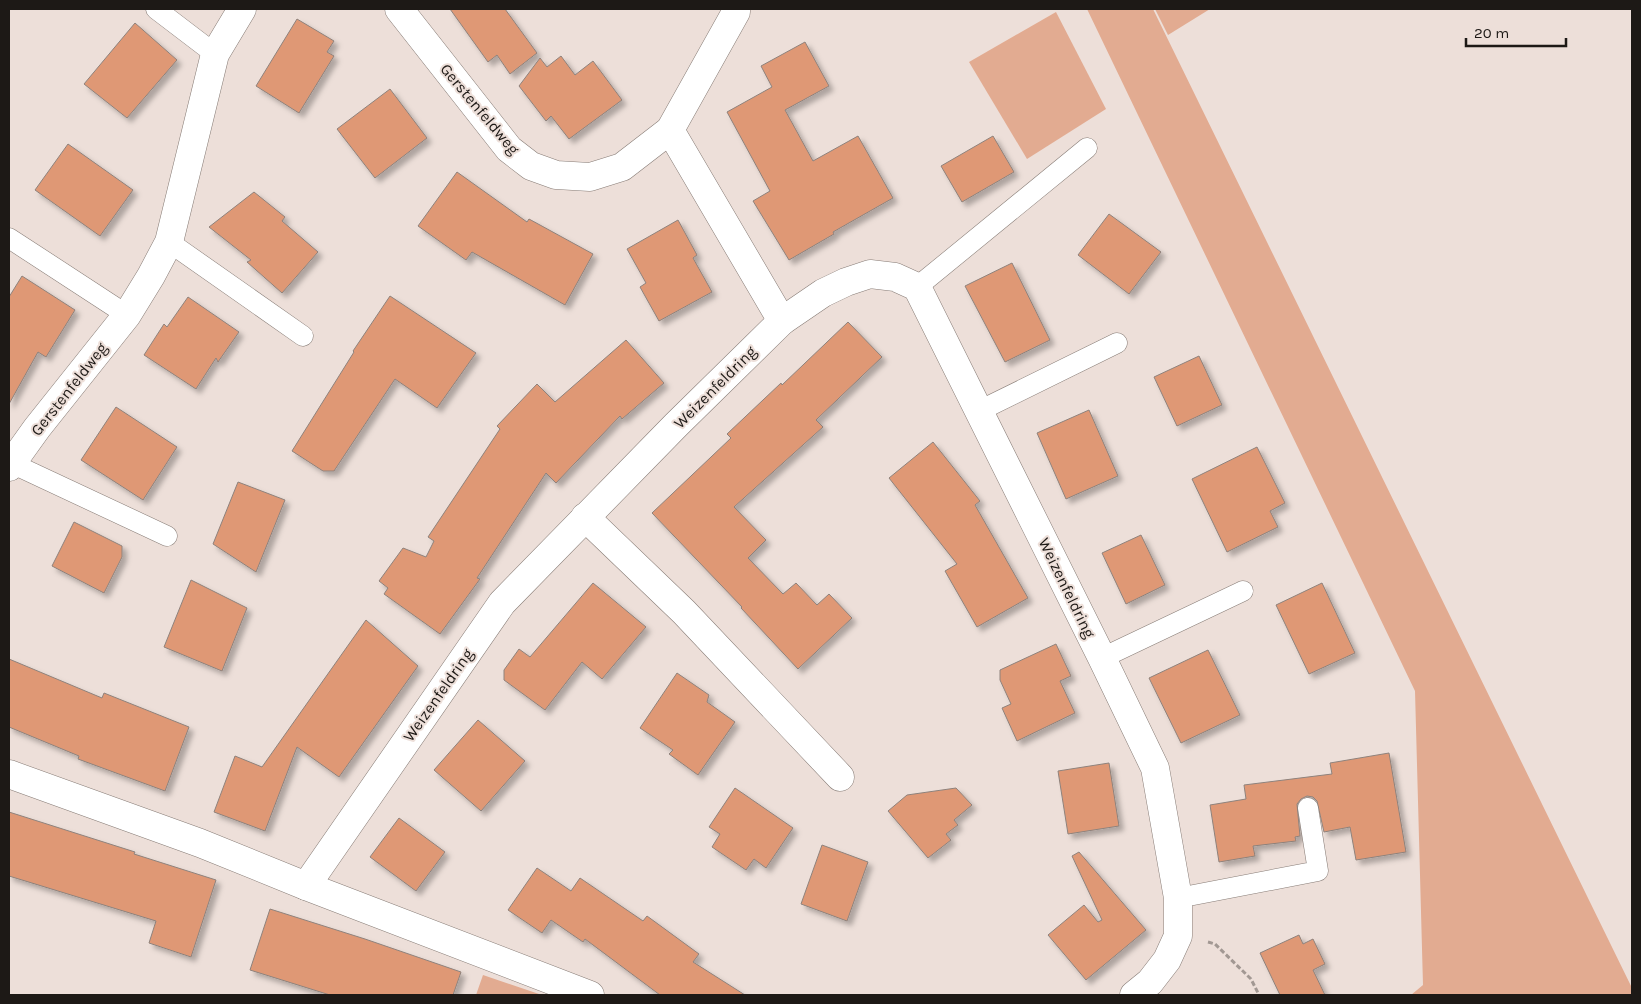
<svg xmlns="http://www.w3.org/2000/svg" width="1641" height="1004" viewBox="0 0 1641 1004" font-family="Karla,sans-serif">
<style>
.green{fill:#e2ab91}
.building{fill:#df9875;stroke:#8e827c;filter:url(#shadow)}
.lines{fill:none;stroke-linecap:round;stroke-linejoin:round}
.service-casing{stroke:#877c76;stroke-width:21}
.minor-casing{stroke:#877c76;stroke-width:29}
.path{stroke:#a29893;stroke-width:3;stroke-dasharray:5 2.5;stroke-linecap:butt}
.service{stroke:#fff;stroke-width:20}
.minor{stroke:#fff;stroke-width:28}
.labels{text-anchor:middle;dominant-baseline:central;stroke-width:4;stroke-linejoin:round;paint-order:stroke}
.street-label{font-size:16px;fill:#1d1916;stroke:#eddfd9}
</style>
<defs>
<filter id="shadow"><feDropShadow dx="4.5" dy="4.5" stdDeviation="2.5" flood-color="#0004"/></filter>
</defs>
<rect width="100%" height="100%" fill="#eddfd9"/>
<!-- green -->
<g class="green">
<polygon points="1087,9 1153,9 1632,988 1632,995 1411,995 1423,985 1415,691"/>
<polygon points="1155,9 1210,9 1168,35"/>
<polygon points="1056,12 1106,109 1027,159 969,62"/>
<polygon points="483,975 542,995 476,995"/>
</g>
<!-- building -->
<g class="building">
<polygon points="450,9 505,9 537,53 510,74 497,55 488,62"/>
<polygon points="297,19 334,41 327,52 334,56 299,113 256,86"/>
<polygon points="135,23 177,60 127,118 84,84"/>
<polygon points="805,42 829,86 785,110 813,161 858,136 893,198 833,232 834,234 789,260 753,201 770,191 727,112 772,87 761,66"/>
<polygon points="561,56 575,75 593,61 622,100 569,139 551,116 546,121 519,86 540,58 547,67"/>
<polygon points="390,89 427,138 375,178 337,129"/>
<polygon points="993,136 1014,172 962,202 941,166"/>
<polygon points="68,144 133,190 100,236 35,190"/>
<polygon points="457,172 527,222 529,219 593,254 565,305 472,252 466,260 418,226"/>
<polygon points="254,192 285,217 282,221 318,252 282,293 247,262 251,260 209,227"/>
<polygon points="1109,214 1161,252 1129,294 1078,255"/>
<polygon points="678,220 697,255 693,258 712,292 659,321 640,287 646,283 627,249"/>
<polygon points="1012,263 1050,340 1005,362 965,286"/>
<polygon points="22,276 75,310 46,357 38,352 9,404 9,297"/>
<polygon points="390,296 476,353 437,408 395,379 334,471 323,471 292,451 354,352 353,351"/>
<polygon points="188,297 239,332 218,362 216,358 196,389 144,355 164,324 167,327"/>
<polygon points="848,322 882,357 816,420 823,427 734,507 766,540 748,558 783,594 796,583 817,605 829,594 852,618 798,669 741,608 742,607 652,513 731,438 727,434 781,383 782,385"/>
<polygon points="626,340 664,383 622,419 620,416 556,483 546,473 477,578 480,579 440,634 384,594 388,588 379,581 403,548 426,557 434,541 428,537 500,429 497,426 537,384 555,402"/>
<polygon points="1199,356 1222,405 1177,426 1154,377"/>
<polygon points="116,407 177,447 143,500 81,460"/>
<polygon points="1089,410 1118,476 1066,499 1037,433"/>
<polygon points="933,442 980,501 975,505 1028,598 977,627 945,571 957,564 889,478"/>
<polygon points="1257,447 1285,503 1270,511 1278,527 1227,552 1192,479"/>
<polygon points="238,482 285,500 256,572 213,544"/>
<polygon points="74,522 122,546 122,557 104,593 52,566"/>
<polygon points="1141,535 1165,585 1126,604 1102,553"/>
<polygon points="191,580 247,608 222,671 164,647"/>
<polygon points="593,583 646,627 602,679 582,662 545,710 504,680 504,670 519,649 530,657"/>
<polygon points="1322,583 1355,653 1309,674 1276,605"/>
<polygon points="366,620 418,666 339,777 297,747 265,831 214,812 235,756 262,767"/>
<polygon points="1056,644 1071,676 1060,681 1075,713 1017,741 1002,708 1011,704 1000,680 1000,670"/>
<polygon points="1208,650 1240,715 1181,743 1149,678"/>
<polygon points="9,659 102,698 104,693 189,727 165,791 78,759 79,756 9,727"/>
<polygon points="677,673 709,695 707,702 735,722 698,775 669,754 673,750 640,728"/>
<polygon points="478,720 525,761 481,811 434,770"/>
<polygon points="1389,753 1406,852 1356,860 1350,827 1324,832 1317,801 1313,797 1307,796 1301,799 1297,804 1300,836 1295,837 1296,841 1253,846 1255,856 1219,862 1210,805 1246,799 1244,785 1332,774 1330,763"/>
<polygon points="1109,763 1119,826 1068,834 1058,771"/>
<polygon points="735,788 793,828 766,868 754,859 746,870 712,847 720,834 709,827"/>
<polygon points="956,788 972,805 954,820 958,825 946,834 951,840 928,858 888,811 907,795"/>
<polygon points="9,812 135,852 134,854 216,880 191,957 149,943 156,921 9,876"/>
<polygon points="399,818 445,852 416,891 370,857"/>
<polygon points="822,845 868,862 847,921 801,904"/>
<polygon points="1079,852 1146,930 1086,980 1048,935 1084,905 1098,922 1102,920 1072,856"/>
<polygon points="537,868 571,891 580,878 643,921 647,916 699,954 693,962 745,995 660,995 585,939 583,942 551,920 542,933 508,910"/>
<polygon points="270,909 365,939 461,972 453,995 330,995 250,970"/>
<polygon points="1299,935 1303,944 1313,939 1325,964 1313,970 1325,995 1280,995 1260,953"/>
</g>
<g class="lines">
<!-- service casing -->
<g class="service-casing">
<g id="service">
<polyline points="156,9 215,54"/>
<polyline points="9,238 127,315"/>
<polyline points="169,242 303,336"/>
<polyline points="917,287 1087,148"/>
<polyline points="979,411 1117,343"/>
<polyline points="11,463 167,536"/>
<polyline points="1102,658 1243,591"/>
<polyline points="1178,898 1318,871 1308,808"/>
</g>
</g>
<!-- minor casing -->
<g class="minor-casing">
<g id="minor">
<polyline points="399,9 509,149 531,166 556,175 590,177 622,167 670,130 736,12 736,9"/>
<polyline points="670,130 782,321"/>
<polyline points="9,467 37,428 127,315 151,276 169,242 215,54 242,9"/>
<polyline points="585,517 684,612 840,777"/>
<polyline points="9,774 200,843 306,886 590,995"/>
<polyline points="306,886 502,603 676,425 782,321 823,293 846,282 870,274 895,277 917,287 1102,658 1155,768 1178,898 1178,936 1167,960 1150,982 1134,995"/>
</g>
</g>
<!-- path -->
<polyline class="path" points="1208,942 1215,944 1251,979 1259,995"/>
<!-- service -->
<use href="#service" class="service"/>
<!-- minor -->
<use href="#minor" class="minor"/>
</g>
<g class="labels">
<!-- street labels -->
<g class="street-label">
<text transform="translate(480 109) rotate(50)">Gerstenfeldweg</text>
<text transform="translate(715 387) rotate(-45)">Weizenfeldring</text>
<text transform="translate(69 389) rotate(-52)">Gerstenfeldweg</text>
<text transform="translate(1067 588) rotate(64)">Weizenfeldring</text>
<text transform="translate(438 695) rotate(-55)">Weizenfeldring</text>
</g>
</g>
<!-- border -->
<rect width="1641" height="1004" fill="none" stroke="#1d1916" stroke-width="20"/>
<!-- scale -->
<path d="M1466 38v8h100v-8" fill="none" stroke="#1d1916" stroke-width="2.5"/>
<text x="1474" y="38" font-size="15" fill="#1d1916" stroke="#eddfd9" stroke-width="4" paint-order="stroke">20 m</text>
</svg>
